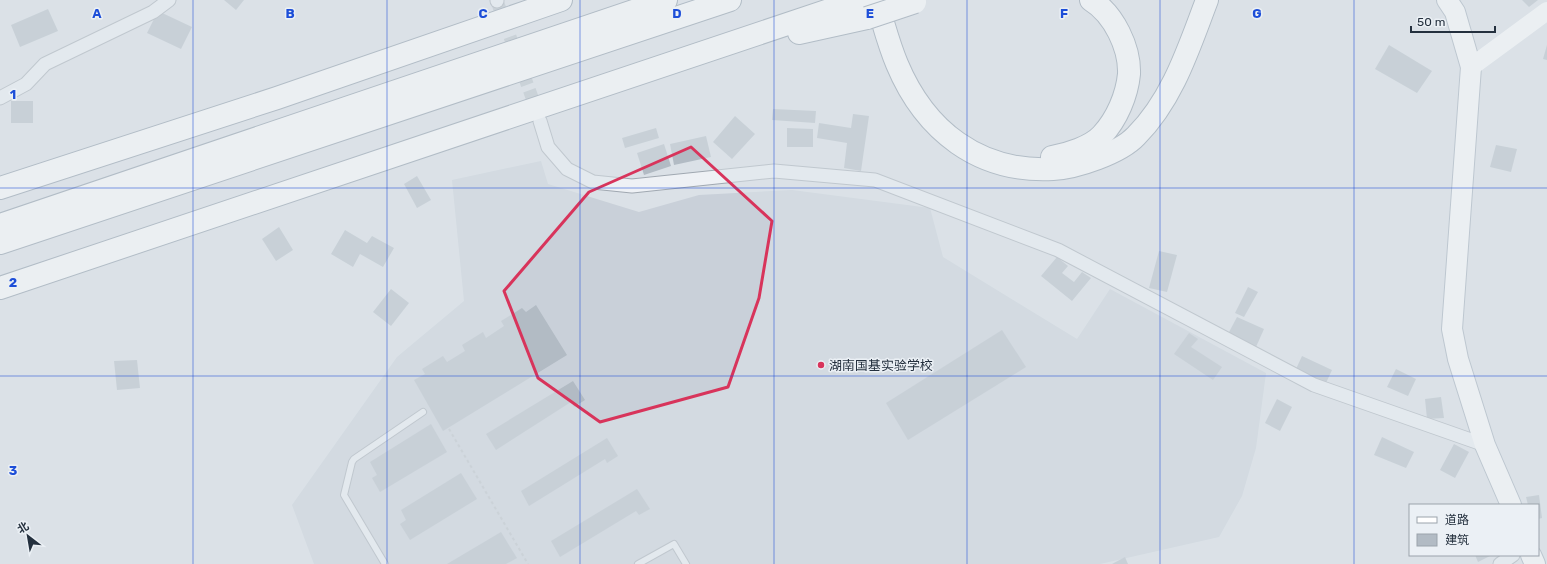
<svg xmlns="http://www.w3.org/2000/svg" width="1547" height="564" viewBox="0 0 1547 564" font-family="Rubik,'Noto Sans SC',sans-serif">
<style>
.built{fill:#c9d0d9}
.building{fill:#b2bbc4}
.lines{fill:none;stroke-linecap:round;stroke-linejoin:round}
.street-tunnel{stroke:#b6bec5;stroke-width:13;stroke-dasharray:13 6;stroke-linecap:butt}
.lane-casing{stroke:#a0a8b1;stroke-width:8}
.street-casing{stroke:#a0a8b1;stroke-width:15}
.primary-casing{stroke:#9aa6b4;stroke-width:22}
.highway-casing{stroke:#82909f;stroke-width:24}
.path{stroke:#b9bfc5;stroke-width:2;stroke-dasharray:3 3;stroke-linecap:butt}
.lane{stroke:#eef1f5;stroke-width:6}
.street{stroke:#eef1f5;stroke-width:13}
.secondary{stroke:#fff;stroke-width:18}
.primary{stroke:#fff;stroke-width:20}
.highway{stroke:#fff;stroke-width:22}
.highway-bridge-casing{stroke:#82909f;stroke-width:24;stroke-linecap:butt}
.highway-bridge{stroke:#fff;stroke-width:22}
.marked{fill:none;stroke:#d8345b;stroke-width:3;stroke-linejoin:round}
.grid{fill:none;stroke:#1d4ed8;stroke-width:1;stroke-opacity:0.55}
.poi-dot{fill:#d8345b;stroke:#ebf0f5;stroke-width:1.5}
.labels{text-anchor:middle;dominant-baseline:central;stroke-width:3;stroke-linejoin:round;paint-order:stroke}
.poi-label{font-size:13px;fill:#24303e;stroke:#ebf0f5;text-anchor:start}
.grid-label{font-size:13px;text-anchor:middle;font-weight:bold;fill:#1d4ed8;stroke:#ebf0f5;stroke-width:3;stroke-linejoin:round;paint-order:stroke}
</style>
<rect width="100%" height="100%" fill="#dbe1e7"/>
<!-- built -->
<polygon class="built" points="541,161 548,184 639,212 699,195 792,190 930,208 943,257 1077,339 1110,289 1266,373 1256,448 1242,496 1219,537 1100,564 314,564 292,505 397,357 464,301 452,180"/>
<!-- building -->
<g class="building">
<polygon points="224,0 244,0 236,10"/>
<polygon points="1522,0 1538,0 1529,7"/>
<polygon points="48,9 58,31 20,47 11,25"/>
<polygon points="158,11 192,27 181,49 147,33"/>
<polygon points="1389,45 1432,71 1417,93 1375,69"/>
<polygon points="1547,45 1547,60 1543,59"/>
<rect x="11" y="101" width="22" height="22"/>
<polygon points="773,109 816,111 815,123 772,120"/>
<polygon points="853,114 869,116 861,171 844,168 847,143 817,138 819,123 851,128"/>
<polygon points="735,116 755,134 732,159 713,142"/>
<polygon points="656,128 659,138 625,148 622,138"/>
<polygon points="787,128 813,129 813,147 787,147"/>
<polygon points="706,136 711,157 674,165 670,144"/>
<polygon points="664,144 671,166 644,175 637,153"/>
<polygon points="1496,145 1517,149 1511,172 1490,167"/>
<polygon points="417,176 431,200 417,208 404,184"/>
<polygon points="279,227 293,250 276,261 262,239"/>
<polygon points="345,230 367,243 372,236 394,248 383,267 360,254 353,267 331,254"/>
<polygon points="1159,251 1177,255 1167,292 1149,288"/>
<polygon points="1057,257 1068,266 1062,273 1074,282 1082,272 1091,278 1072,301 1041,276"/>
<polygon points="1248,287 1258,292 1244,317 1235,313"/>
<polygon points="391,289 409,303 391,326 373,312"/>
<polygon points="536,305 567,355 443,431 414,380 425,374 422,369 443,356 447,362 465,351 462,345 483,332 486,338 504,326 501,321 522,308 526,312"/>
<polygon points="1237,317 1264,329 1256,347 1228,334"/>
<polygon points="1002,330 1026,367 908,440 886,403"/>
<polygon points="1189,333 1198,339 1191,347 1222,367 1213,380 1174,354"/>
<polygon points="1302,356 1332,370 1326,383 1296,369"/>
<polygon points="137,360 140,388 117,390 114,361"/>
<polygon points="1396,369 1416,379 1408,396 1387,387"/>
<polygon points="573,381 585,400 574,407 571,402 496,450 486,434"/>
<polygon points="1441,397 1444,418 1427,419 1425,399"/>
<polygon points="1277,399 1292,407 1280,431 1265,423"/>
<polygon points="431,424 447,452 380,492 372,478 377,475 370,462"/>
<polygon points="1382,437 1414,452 1406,468 1374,455"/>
<polygon points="607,438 618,456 607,463 605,459 529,506 521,491"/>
<polygon points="1454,444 1469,452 1455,478 1440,470"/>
<polygon points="461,473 477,499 410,540 400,524 406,520 401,510"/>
<polygon points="637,489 650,509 639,515 636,511 560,557 551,541"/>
<polygon points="1539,495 1542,518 1538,519 1538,505 1528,505 1526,497"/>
<polygon points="501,532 517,558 506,564 447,564"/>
<polygon points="1475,555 1492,555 1478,562"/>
<polygon points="1125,557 1128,564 1112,564"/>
</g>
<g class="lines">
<!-- street-tunnel -->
<polyline class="street-tunnel" points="497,1 538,114"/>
<!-- lane casing -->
<g class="lane-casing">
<g id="lane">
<polyline points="385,564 344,495 352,462 354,459 423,412"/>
<polyline points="638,564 674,544 686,564"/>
</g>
</g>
<!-- street casing -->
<g class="street-casing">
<g id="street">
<polyline points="497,0 497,1"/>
<polyline points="0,98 26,84 45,64 153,12 169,0"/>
<polyline points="540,121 548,147 567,169 593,182 632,186 774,171 875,180 1058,250 1314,385 1485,445"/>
<polyline points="1500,564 1513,555"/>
</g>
</g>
<!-- primary casing -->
<g class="primary-casing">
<g id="primary">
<polyline points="1447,0 1455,12 1471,67 1452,329 1458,359 1485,445 1511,505"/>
<polyline points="1531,555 1535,564"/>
</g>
</g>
<!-- highway casing -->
<g class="highway-casing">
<g id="highway">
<path d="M876,0C883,21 888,43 897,64C925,131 979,173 1053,169C1076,168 1120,153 1136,136C1173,99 1189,47 1207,0"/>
<polyline points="799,33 867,18"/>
<path d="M1052,157C1068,154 1091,147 1102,135C1117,119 1127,95 1129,74C1130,48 1114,14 1091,0"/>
<polyline points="0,188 277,98 561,0"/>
<polyline points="0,225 666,0"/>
<polyline points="0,243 730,0"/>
<polyline points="0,288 859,0"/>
</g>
</g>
<!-- path -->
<polyline class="path" points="449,429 528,564"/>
<!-- lane -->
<use href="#lane" class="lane"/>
<!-- street -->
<use href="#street" class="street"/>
<!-- secondary -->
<polyline class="secondary" points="1471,67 1547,11"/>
<!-- primary -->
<use href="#primary" class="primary"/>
<!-- highway -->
<use href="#highway" class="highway"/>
<!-- highway-bridge casing -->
<g class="highway-bridge-casing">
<polyline id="highway-bridge" points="867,18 915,2"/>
</g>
<!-- highway-bridge -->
<use href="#highway-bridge" class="highway-bridge"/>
</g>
<!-- marked area -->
<path d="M0 0H1547V564H0ZM691,147L772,221L759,298L728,387L600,422L538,378L504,291L589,192Z" fill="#dbe1e7" fill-opacity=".55" fill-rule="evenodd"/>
<path class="marked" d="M691,147L772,221L759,298L728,387L600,422L538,378L504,291L589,192Z"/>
<!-- grid -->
<path class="grid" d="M193,0V564M387,0V564M580,0V564M774,0V564M967,0V564M1160,0V564M1354,0V564M0,188H1547M0,376H1547"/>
<!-- markers -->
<circle class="poi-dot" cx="821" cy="365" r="4"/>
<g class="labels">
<!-- poi labels -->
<g class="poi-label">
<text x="829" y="365">湖南国基实验学校</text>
</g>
</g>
<g class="grid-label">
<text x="97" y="18">A</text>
<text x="290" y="18">B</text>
<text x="483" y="18">C</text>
<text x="677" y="18">D</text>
<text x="870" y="18">E</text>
<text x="1064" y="18">F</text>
<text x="1257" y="18">G</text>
<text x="13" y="99">1</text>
<text x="13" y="287">2</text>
<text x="13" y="475">3</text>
</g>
<!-- legend -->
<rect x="1409" y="504" width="130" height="52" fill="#ebf0f5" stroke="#9ba3ac"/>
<rect x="1417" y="517" width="20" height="6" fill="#ffffff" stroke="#9ba3ac"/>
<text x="1445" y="524" font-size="12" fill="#24303e">道路</text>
<rect x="1417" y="534" width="20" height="12" fill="#b2bbc4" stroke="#9ba3ac"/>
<text x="1445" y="544" font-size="12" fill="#24303e">建筑</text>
<!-- north arrow -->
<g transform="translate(28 536) rotate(329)" stroke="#ebf0f5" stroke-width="3" paint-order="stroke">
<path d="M0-3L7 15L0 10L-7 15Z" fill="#24303e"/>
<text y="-6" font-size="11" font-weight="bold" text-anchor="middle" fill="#24303e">北</text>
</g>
<!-- scale -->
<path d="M1411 26v6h84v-6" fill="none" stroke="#24303e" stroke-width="2"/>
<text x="1417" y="26" font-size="12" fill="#24303e" stroke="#ebf0f5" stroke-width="3" paint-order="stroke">50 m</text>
</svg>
